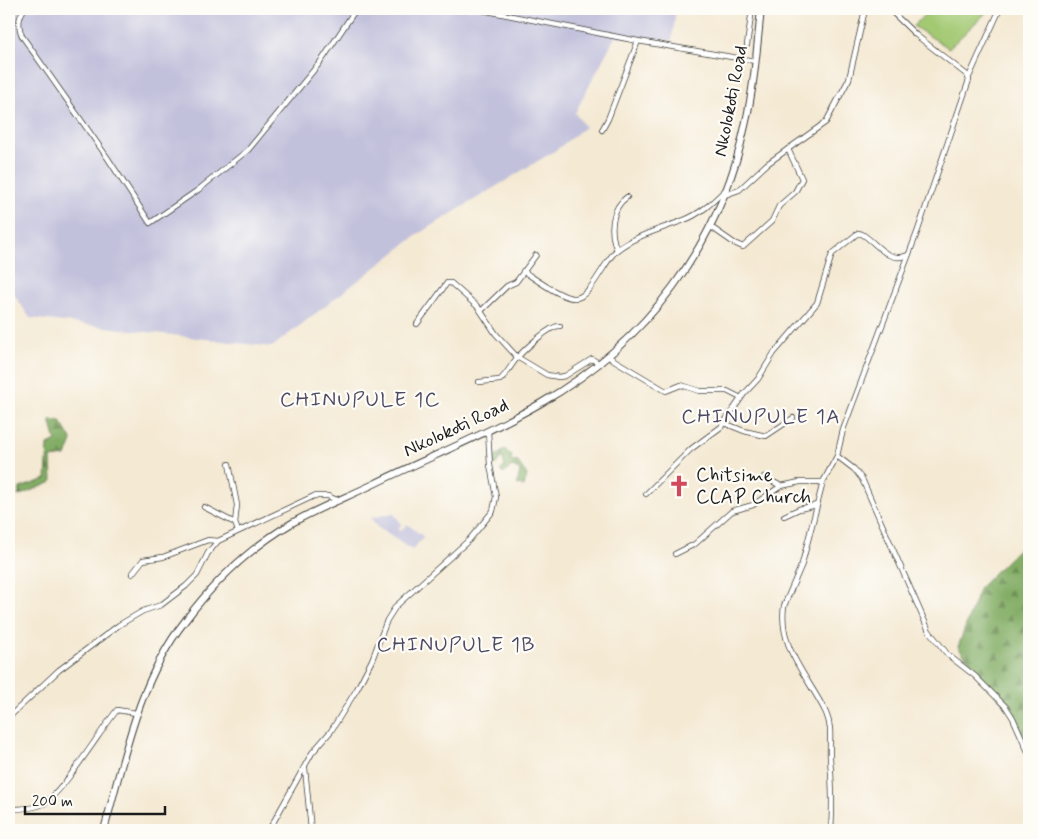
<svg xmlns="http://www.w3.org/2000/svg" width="1038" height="839" viewBox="0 0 1038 839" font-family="Mynerve,sans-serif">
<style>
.industrial{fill:#c2c1dc}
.forest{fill:url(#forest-firs);stroke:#4f6440}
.pitch{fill:#a3c973;stroke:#607248}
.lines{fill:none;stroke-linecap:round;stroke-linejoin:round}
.minor-casing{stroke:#3c3b37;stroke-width:6}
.secondary-casing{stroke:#3c3b37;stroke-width:8}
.minor{stroke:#fff;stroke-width:4.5}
.secondary{stroke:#fff;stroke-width:6}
.labels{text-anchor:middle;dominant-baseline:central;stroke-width:4.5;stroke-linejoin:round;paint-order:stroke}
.street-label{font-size:19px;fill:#1c1c1c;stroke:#fdfcf7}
.poi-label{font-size:19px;fill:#1c1c1c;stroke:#fdfcf7;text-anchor:start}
.quarter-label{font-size:21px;letter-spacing:1px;fill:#4d4963;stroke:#fdfcf7}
</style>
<defs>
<pattern id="forest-firs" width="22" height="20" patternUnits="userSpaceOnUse" patternTransform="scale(1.25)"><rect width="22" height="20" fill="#82ad65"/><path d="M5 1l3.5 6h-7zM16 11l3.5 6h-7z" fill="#6a8c52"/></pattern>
</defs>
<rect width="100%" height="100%" fill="#fdfcf7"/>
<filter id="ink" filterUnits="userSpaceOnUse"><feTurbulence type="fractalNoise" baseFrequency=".02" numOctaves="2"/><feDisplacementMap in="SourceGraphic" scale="10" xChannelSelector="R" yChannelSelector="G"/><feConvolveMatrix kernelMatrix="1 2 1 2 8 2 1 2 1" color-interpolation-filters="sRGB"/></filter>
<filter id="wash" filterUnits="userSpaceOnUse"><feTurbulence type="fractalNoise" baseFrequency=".0096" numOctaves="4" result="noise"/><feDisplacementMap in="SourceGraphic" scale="20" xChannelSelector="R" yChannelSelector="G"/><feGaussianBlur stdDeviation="1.12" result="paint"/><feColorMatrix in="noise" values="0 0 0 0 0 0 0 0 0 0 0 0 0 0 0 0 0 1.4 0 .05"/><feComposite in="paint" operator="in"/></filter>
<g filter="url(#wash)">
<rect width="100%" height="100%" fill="#f4e9d3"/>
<!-- industrial -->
<g class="industrial">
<polygon points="9,9 676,9 672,40 615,37 575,113 585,127 556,150 420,233 272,347 30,318 9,287"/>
<polygon points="393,513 402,524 398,529 401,531 407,524 424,537 412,550 377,527 371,518"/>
</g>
<!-- forest -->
<g class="forest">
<polygon points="50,420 60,421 72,441 66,456 51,458 52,482 18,496 20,488 46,479 48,445 56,441"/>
<polygon points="505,449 512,456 510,461 518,462 527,475 524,487 517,484 520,471 512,466 504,474 500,471 505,466 502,457 495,465 491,460"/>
<polygon points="1029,538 1029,750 1010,712 958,647 980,587"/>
</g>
<!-- pitch -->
<polygon class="pitch" points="930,9 990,9 949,48 913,26"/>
</g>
<g filter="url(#ink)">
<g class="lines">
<!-- minor casing -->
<g class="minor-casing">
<g id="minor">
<path d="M24,9C18,19 18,25 22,36L107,157L150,223L198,190L248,150L322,60L356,9"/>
<polyline points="477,9 638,41 755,61"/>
<polyline points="889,9 916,35 967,75 969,80 918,230 843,430 837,456 854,469 862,479 929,631 948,655 975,676 1006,707 1013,718 1029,754"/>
<polyline points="747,45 752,9"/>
<polyline points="969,77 1000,9"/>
<polyline points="602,130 608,119 638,41"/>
<polyline points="725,195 739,190 767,164 826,122 849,79 864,14 863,9"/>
<polyline points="711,227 734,243 743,247 772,221 779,206 795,192 802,179 788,149"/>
<path d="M617,250C609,232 611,208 627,197"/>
<path d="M523,271C534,278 562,299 575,298C591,298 605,259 617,250C636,235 662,229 684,220C700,214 712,203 724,191"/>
<polyline points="481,311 507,286 516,282 536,255"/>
<polyline points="417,324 447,283 451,283 478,307 496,334 517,357 547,375 559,377 565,376 592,359 600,364"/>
<polyline points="609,357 666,391 681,385 700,391 727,391 741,398"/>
<path d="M479,382L500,380C507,374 511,365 517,358C524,350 550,325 560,326"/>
<polyline points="724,423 744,431 766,436 793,418"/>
<polyline points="229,464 237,505 235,523 238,531"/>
<polyline points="764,477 781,486"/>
<path d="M646,494L691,449L721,427L744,394L758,379L774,353L817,303L832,254L858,233L862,234C877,243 888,264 908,255"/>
<polyline points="204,507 235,523"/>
<polyline points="784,516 799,509 817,505"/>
<polyline points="675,554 695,544 732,511 753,505 781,486 800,482 823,482"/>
<polyline points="132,574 143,560 163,557 208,540 218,541"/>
<path d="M784,606C778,649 809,677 826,713C833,729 829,742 830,758C832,783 833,805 831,830"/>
<polyline points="784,606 802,564 823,482 837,456"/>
<polyline points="9,717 59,670 119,625 143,611 161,605 186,586 197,575 208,553 218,541 314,496 328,496 339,501"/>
<polyline points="305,768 311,830"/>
<path d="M9,809C19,809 34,809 43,804C61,795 101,730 117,710L136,713"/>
<polyline points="269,830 312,753 331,731 357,689 372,660 387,620 396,606 469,540 493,511 496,497 490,465 488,431"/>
</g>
</g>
<!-- secondary casing -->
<g class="secondary-casing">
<path id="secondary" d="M104,830C124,759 138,681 185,621C214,582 250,548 292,523C318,508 347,497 374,484C429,457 488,434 541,403C646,343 720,245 745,126C754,88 757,48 761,9"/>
</g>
<!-- minor -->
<use href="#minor" class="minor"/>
<!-- secondary -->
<use href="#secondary" class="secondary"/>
</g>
</g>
<!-- icons -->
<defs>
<g id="church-bare" transform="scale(1.725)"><path d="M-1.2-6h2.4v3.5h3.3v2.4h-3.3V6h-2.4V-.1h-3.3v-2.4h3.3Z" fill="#d1495b" stroke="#fdfcf7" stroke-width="2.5" paint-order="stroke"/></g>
</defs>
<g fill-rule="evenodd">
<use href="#church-bare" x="679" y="486"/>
</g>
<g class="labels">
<!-- street labels -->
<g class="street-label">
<text transform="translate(731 101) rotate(-79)">Nkolokoti Road</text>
<text transform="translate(456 428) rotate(-25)">Nkolokoti Road</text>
</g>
<!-- poi labels -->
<g class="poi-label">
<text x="696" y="475">Chitsime<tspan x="696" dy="22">CCAP Church</tspan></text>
</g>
<!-- quarter labels -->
<g class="quarter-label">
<text x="360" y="400">CHINUPULE 1C</text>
<text x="761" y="417">CHINUPULE 1A</text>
<text x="456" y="645">CHINUPULE 1B</text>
</g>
</g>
<!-- margin -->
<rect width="1038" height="839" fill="none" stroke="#fdfcf7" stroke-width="30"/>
<!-- scale -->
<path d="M25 806v8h140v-8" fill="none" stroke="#1c1c1c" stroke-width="2.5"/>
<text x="32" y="806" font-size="15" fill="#1c1c1c" stroke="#fdfcf7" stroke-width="4" paint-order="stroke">200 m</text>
</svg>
